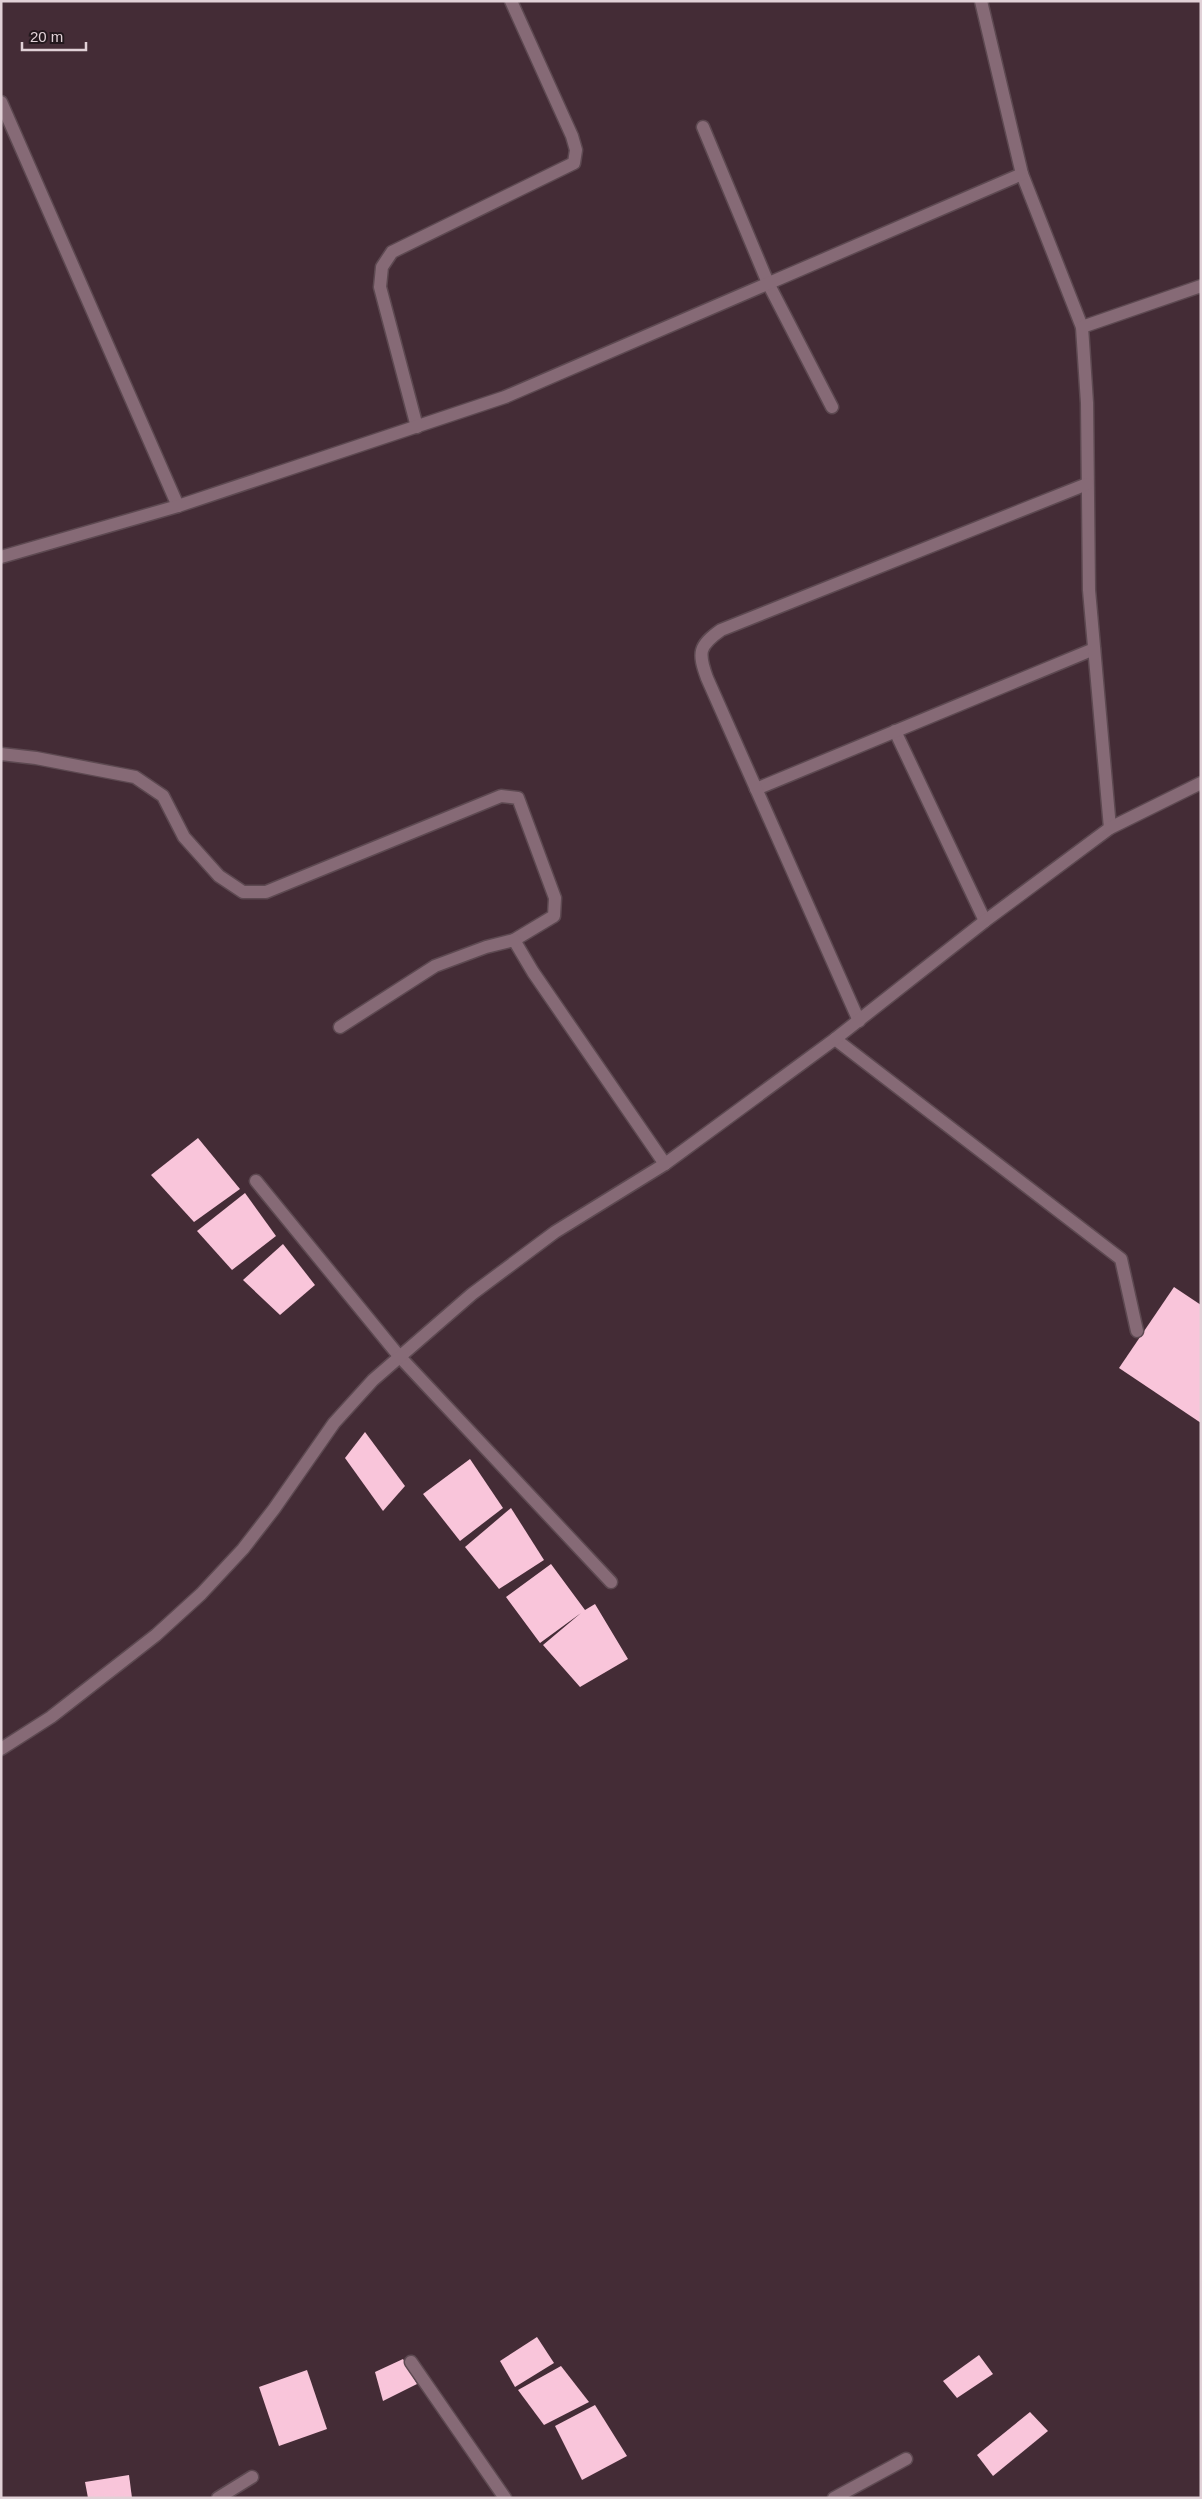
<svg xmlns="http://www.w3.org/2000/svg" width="1202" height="2499" viewBox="0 0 1202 2499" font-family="Arial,sans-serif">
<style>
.building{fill:#f9c5da}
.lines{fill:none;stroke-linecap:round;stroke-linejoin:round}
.street-casing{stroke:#5d4951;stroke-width:15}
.street{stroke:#866a76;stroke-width:12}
</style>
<rect width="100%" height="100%" fill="#442c36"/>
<!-- building -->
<g class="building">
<polygon points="198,1138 240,1189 194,1222 151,1175"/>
<polygon points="245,1193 276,1236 232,1270 197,1231"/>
<polygon points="283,1244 315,1285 280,1315 243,1280"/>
<polygon points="1174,1287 1201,1305 1201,1423 1119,1368"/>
<polygon points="365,1432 405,1486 383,1511 345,1458"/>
<polygon points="470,1459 503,1508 460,1541 423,1494"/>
<polygon points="511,1508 544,1560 499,1589 465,1547"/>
<polygon points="551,1564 585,1610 595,1604 628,1659 580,1687 543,1645 581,1613 540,1643 506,1597"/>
<polygon points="537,2337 554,2363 515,2387 500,2361"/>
<polygon points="979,2355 993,2374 957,2398 943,2381"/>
<polygon points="403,2359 417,2384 383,2401 375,2372"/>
<polygon points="561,2366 589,2402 544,2425 518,2390"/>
<polygon points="307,2370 327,2429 279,2446 259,2387"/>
<polygon points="595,2405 627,2456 582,2480 555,2426"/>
<polygon points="1030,2412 1048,2431 993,2476 977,2455"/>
<polygon points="129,2475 132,2498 88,2498 85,2482"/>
</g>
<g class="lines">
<!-- street casing -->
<g class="street-casing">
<g id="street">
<polyline points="981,1 1022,174 1082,327"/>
<polyline points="1,102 178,506"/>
<polyline points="703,127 768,283 832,407"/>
<polyline points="417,427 380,287 382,267 392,252 574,163 576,150 572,136 511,1"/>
<polyline points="1,557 178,506 505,397 1022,174"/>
<polyline points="895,731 985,921"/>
<polyline points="1,754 36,758 135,777 163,796 184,837 219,876 243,892 266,892 501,796 518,798 555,898 554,916 514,940"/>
<polyline points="756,789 1094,649"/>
<polyline points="1110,828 1089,590 1087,403 1082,327 1201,286"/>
<path d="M859,1021L707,678C698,653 698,646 721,630L1087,484"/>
<polyline points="340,1027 435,966 486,947 514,940 533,972 665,1164"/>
<polyline points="835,1039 1121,1259 1137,1331"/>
<polyline points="256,1181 399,1356 611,1582"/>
<polyline points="1,1749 51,1717 156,1635 201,1594 243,1549 274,1509 334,1423 373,1380 472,1294 555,1232 665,1164 835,1039 985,921 1110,828 1201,783"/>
<polyline points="411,2362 505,2498"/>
<polyline points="218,2498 252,2477"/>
<polyline points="834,2498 906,2459"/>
</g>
</g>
<!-- street -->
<use href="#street" class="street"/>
</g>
<!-- border -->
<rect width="1202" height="2499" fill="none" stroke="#e1d1d7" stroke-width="5"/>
<!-- scale -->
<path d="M22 42v8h64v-8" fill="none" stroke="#e1d1d7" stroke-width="2.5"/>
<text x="30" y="42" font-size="15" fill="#e1d1d7" stroke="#23181d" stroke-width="4" paint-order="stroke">20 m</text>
</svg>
